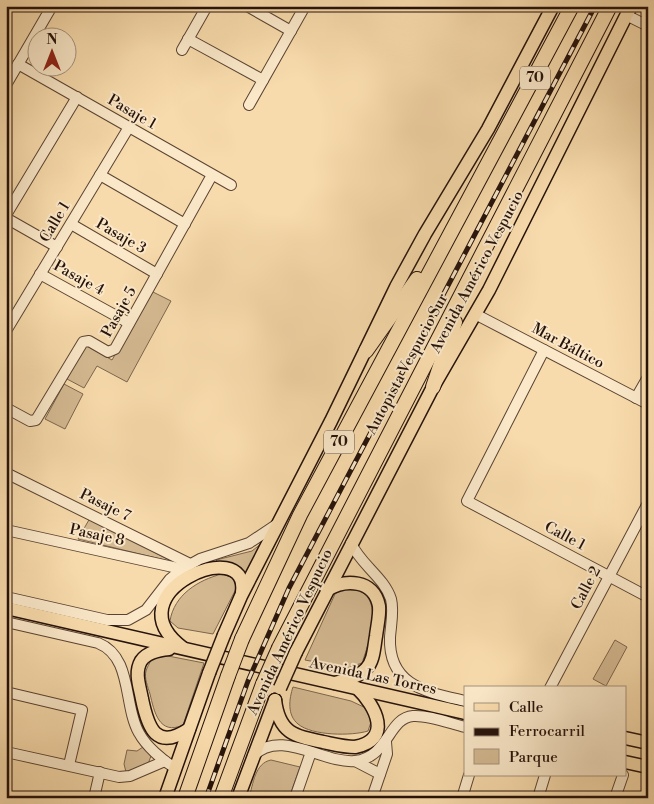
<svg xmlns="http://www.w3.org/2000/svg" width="654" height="804" viewBox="0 0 654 804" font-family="'Libre Bodoni',serif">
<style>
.green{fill:#d4b991;stroke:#7c664e}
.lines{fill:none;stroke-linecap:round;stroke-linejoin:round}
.minor-casing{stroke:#5a4433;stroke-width:12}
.major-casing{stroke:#25120b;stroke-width:15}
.highway-casing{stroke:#25120b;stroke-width:16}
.minor{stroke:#fae8c9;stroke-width:10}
.major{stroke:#f8dbac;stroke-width:12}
.highway{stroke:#f8dbac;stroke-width:14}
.rail-casing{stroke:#25120b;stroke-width:5}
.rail{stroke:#fae8c9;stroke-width:3;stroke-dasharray:9;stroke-linecap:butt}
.major-bridge-casing{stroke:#25120b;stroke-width:15;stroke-linecap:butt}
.highway-bridge-casing{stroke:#25120b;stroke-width:16;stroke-linecap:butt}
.major-bridge{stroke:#f8dbac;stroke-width:12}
.highway-bridge{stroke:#f8dbac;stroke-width:14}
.labels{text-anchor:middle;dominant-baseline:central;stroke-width:4;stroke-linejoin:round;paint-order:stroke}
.shield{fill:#fae8c9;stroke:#655244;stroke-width:1}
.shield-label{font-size:14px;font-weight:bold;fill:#25120b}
.street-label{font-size:15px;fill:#25120b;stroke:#fae8c9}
</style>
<rect width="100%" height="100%" fill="#f8dbac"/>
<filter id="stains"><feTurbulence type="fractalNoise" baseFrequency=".004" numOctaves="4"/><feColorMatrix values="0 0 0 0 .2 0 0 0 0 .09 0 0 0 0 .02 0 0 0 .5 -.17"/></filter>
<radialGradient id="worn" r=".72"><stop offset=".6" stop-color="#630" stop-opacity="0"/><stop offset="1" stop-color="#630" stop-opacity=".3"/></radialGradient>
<!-- green -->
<g class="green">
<polygon points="151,291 171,301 127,382 97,366 84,388 67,379 85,345 112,360"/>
<polygon points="64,384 83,394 65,429 45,419"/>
<polygon points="90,518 173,562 78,539"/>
<polygon points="262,543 246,576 220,564 216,560 252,551"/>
<path d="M222,574L234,578L238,585L213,634L178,628L170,621C174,595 198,580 222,574Z"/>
<path d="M345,588C387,588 371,637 362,663L348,668L305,660L335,594Z"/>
<polygon points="615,640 627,647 606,686 593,679"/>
<path d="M163,655L204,663L183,725C159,736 154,711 150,694C148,687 144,678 146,671C147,667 150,663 151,660Z"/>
<path d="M293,687L351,701L368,709L372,719L368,731C352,736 312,736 298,724C287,715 289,699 293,687Z"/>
<polygon points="143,747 151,756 148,764 126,772 124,764 127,750 137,751"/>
<path d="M271,760L300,767L289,798H249C253,784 255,763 271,760Z"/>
</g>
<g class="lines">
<!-- minor casing -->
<g class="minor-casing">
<g id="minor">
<polyline points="247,6 291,31"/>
<polyline points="626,15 648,26"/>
<polyline points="188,39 263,80"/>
<polyline points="182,50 207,6"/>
<polyline points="18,64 231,185"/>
<polyline points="6,85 52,6"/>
<polyline points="249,105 305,6"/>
<polyline points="100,175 185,224"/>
<polyline points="6,215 77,97"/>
<polyline points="6,218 57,247"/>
<polyline points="71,224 157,274"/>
<polyline points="40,274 129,323"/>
<polyline points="475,314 648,404"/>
<polyline points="6,331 129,127"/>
<polyline points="544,350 467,501 648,597"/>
<polyline points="636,398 648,377"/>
<polyline points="6,408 30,421 36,420 83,342 89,341 108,352 115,349 212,175"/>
<polyline points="6,473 190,564"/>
<polyline points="6,530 182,569"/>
<path d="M351,543C360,564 384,577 391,599C394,611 391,624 390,637C388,686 427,692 465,701"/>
<polyline points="6,597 107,620 128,620 146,610 170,579 182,569 200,559 249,543 276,525"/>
<path d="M6,622L98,643C133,657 123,705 139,733C146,746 162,760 175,768"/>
<polyline points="550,688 648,503"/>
<polyline points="6,692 82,710 69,765"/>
<polyline points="6,752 119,777 130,776 165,761"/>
<path d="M253,756C281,728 323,764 355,761C389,757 388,718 413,716C429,715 449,723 465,727"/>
<polyline points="355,761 380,774"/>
<polyline points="94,798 100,772"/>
<polyline points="295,798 311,752"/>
<polyline points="372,798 387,754 386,742"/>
<polyline points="462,798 469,775"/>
<polyline points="538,798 545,775"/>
<polyline points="615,798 623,775"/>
</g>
</g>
<!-- major casing -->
<g class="major-casing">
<g id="major">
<path d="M327,590C345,579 374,579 379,606C380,615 377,627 376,636C374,647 374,661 366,669C358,677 346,680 335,683"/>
<polyline points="6,608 465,713"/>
<polyline points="224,635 241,596 331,421 396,287 425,234 488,129 553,6"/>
<path d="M183,648C109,593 250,533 242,592"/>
<path d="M169,649C159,650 147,652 141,661C134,673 140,687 142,699C148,728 156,751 189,729"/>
<polyline points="296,652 433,387 489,290 631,6"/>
<path d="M275,700C279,733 294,736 323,742C333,744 344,747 355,747C393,740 376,706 357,688"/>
<polyline points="625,738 648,743"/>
<polyline points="625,762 648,767"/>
<polyline points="165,798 209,673"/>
<polyline points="238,798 275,700"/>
</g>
</g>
<!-- highway casing -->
<g class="highway-casing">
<g id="highway">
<polyline points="366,351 417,279"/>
<polyline points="433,387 455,322"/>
<polyline points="242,639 300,515 572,6"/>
<polyline points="279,648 610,6"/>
<polyline points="185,798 228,676"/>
<polyline points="221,798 263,684"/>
</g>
</g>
<!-- minor -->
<use href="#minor" class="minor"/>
<!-- major -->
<use href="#major" class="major"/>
<!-- highway -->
<use href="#highway" class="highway"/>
<!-- rail casing -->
<g class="rail-casing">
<polyline id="rail" points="206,798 248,681 289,588 595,6"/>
</g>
<!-- rail -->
<use href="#rail" class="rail"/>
<!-- major-bridge casing -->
<g class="major-bridge-casing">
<g id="major-bridge">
<polyline points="209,673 224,635"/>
<polyline points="280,688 296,652"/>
</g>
</g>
<!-- highway-bridge casing -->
<g class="highway-bridge-casing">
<g id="highway-bridge">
<polyline points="228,676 242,639"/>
<polyline points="263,684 279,648"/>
</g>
</g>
<!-- major-bridge -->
<use href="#major-bridge" class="major-bridge"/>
<!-- highway-bridge -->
<use href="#highway-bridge" class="highway-bridge"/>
</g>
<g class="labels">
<!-- shield labels -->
<g class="shield">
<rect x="520" y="66.5" width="30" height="23" rx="4"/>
<rect x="324" y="430.5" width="30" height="23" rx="4"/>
</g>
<g class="shield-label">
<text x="535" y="78">70</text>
<text x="339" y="442">70</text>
</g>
<!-- street labels -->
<g class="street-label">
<text transform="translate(132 112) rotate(30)">Pasaje 1</text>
<text transform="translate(55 222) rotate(-59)">Calle 1</text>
<text transform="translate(121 236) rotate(30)">Pasaje 3</text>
<text transform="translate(477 272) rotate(-62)">Avenida Américo Vespucio</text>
<text transform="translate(79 278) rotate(29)">Pasaje 4</text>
<text transform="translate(119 312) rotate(-61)">Pasaje 5</text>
<text transform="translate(568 346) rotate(28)">Mar Báltico</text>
<text transform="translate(407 364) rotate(-62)">Autopista Vespucio Sur</text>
<text transform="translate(105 505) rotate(26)">Pasaje 7</text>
<text transform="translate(97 535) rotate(12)">Pasaje 8</text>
<text transform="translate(565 536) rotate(28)">Calle 1</text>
<text transform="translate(586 588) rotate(-62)">Calle 2</text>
<text transform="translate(290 632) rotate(-65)">Avenida Américo Vespucio</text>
<text transform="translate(373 676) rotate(12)">Avenida Las Torres</text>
</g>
</g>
<!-- margin -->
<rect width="654" height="804" fill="none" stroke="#f8dbac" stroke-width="25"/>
<rect x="8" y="8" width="639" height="789" fill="none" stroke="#25120b" stroke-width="2.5"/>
<rect x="12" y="12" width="629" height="779" fill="none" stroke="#25120b"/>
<!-- legend -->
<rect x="464" y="686" width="162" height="90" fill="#fae8c9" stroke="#a5927d"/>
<rect x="474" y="703" width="25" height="8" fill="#f8dbac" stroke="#a5927d"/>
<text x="509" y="712" font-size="15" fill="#25120b">Calle</text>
<rect x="474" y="728" width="25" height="8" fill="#25120b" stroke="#a5927d"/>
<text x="509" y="736" font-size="15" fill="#25120b">Ferrocarril</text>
<rect x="474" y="749" width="25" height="15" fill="#d4b991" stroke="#a5927d"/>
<text x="509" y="762" font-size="15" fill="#25120b">Parque</text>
<!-- north arrow -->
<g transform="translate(52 52)"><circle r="24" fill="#fae8c9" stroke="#a5927d"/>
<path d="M0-4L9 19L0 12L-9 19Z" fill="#8f2418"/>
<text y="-8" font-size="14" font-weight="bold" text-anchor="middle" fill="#25120b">N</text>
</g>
<rect width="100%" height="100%" filter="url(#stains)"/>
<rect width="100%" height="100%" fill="url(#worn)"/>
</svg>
